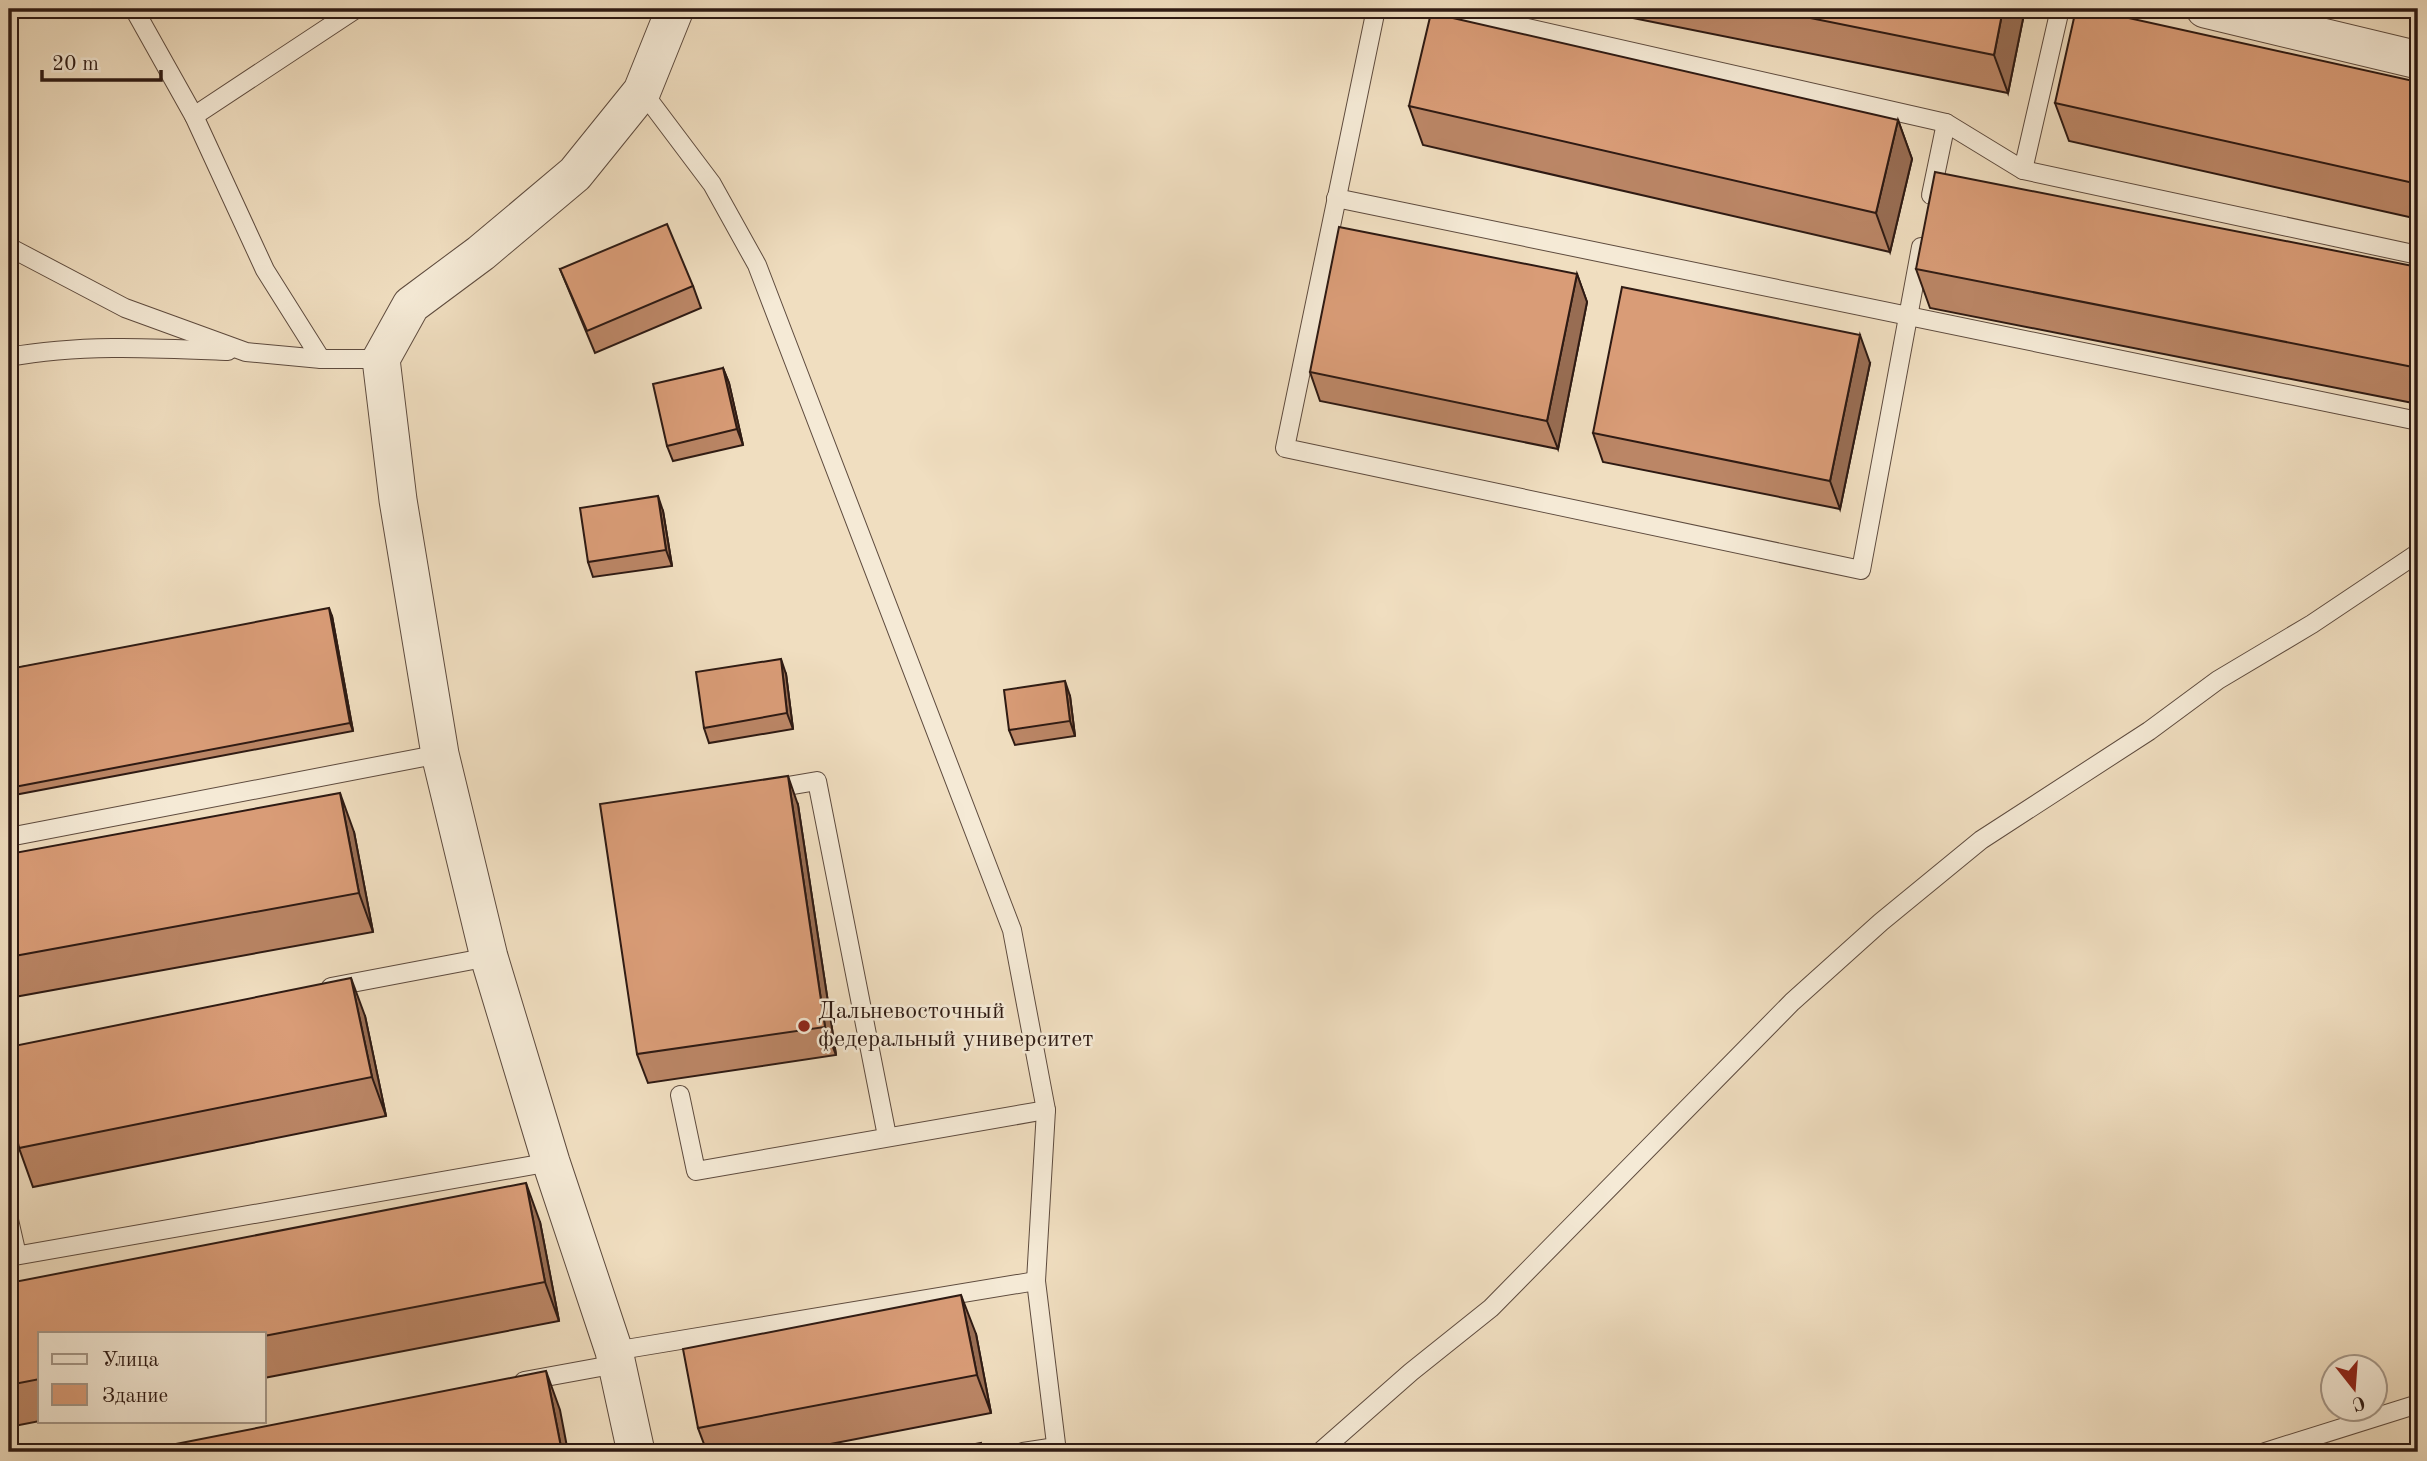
<svg xmlns="http://www.w3.org/2000/svg" width="2427" height="1461" viewBox="0 0 2427 1461" font-family="'Old Standard TT',serif">
<style>
.lines{fill:none;stroke-linecap:round;stroke-linejoin:round}
.lane-casing{stroke:#5e4b3e;stroke-width:20}
.street-casing{stroke:#5e4b3e;stroke-width:39}
.lane{stroke:#f5ead6;stroke-width:18}
.street{stroke:#f5ead6;stroke-width:37}
.wall{fill:#bb8666;stroke:#2e1a13;stroke-width:2}
.shaded-wall{fill:#986d53;stroke:#2e1a13;stroke-width:2}
.building{fill:#d99c77;stroke:#2e1a13;stroke-width:2}
.poi-dot{fill:#8f2418;stroke:#f5ead6;stroke-width:2.5}
.labels{text-anchor:middle;dominant-baseline:central;stroke-width:5;stroke-linejoin:round;paint-order:stroke}
.poi-label{font-size:24px;fill:#2e1a13;stroke:#f5ead6;text-anchor:start}
</style>
<rect width="100%" height="100%" fill="#f0dec0"/>
<filter id="stains"><feTurbulence type="fractalNoise" baseFrequency=".00286" numOctaves="4"/><feColorMatrix values="0 0 0 0 .2 0 0 0 0 .09 0 0 0 0 .02 0 0 0 .5 -.17"/></filter>
<radialGradient id="worn" r=".72"><stop offset=".6" stop-color="#630" stop-opacity="0"/><stop offset="1" stop-color="#630" stop-opacity=".3"/></radialGradient>
<g class="lines">
<!-- lane casing -->
<g class="lane-casing">
<g id="lane">
<polyline points="134,9 194,116 265,270 321,359"/>
<polyline points="1376,9 1285,448 1861,570 1921,247"/>
<polyline points="1444,9 1946,123 2023,170 2418,255"/>
<polyline points="642,91 712,184 757,265 1012,930 1046,1110 1036,1281 1057,1452"/>
<polyline points="194,116 356,9"/>
<polyline points="2023,170 2060,9"/>
<polyline points="1931,195 1946,123"/>
<polyline points="1336,198 2418,421"/>
<polyline points="9,247 125,308 246,352 321,359 381,359"/>
<path d="M9,357C81,344 155,348 228,351"/>
<polyline points="770,789 817,781 887,1136"/>
<polyline points="9,837 440,754"/>
<polyline points="331,987 489,957"/>
<polyline points="680,1095 696,1171 1046,1110"/>
<polyline points="9,1220 17,1255"/>
<polyline points="9,1257 551,1162"/>
<polyline points="614,1351 1036,1281"/>
<polyline points="524,1381 617,1364"/>
<polyline points="1023,1452 1056,1447"/>
<polyline points="1320,1452 1411,1372 1491,1308 1792,1002 1881,922 1981,840 2149,731 2218,680 2312,624 2418,553"/>
<polyline points="2265,1452 2418,1404"/>
</g>
</g>
<!-- street casing -->
<g class="street-casing">
<g id="street">
<polyline points="2205,9 2418,60"/>
<polyline points="636,1452 614,1351 551,1162 489,957 440,754 398,500 381,359 411,305 481,253 575,174 642,91 675,9"/>
</g>
</g>
<!-- lane -->
<use href="#lane" class="lane"/>
<!-- street -->
<use href="#street" class="street"/>
</g>
<!-- wall -->
<g class="wall">
<polygon points="1588,9 2025,9 2008,93"/>
<polygon points="2418,82 2418,219 2069,141 2055,103"/>
<polygon points="1409,106 1898,120 1912,159 1890,252 1423,145"/>
<polygon points="2418,267 2418,404 1930,308 1916,269"/>
<polygon points="560,269 693,286 701,308 595,353"/>
<polygon points="1577,274 1587,302 1558,449 1320,401 1310,372"/>
<polygon points="1870,363 1840,509 1603,462 1593,433"/>
<polygon points="723,368 729,383 743,445 673,461 667,446"/>
<polygon points="663,511 672,566 593,577 588,562"/>
<polygon points="332,616 353,731 9,796 9,669"/>
<polygon points="786,674 793,729 709,743 704,728"/>
<polygon points="1070,696 1075,736 1015,745 1009,730"/>
<polygon points="798,805 836,1055 648,1083 637,1054"/>
<polygon points="354,832 373,932 9,998 9,854"/>
<polygon points="365,1016 386,1116 33,1187 19,1148"/>
<polygon points="540,1222 559,1321 264,1378 264,1333 40,1333 40,1421 9,1427 9,1283"/>
<polygon points="976,1334 991,1413 789,1452 707,1452 698,1428"/>
</g>
<!-- shaded-wall -->
<g class="shaded-wall">
<polygon points="2003,9 2025,9 2008,93 1994,55"/>
<polygon points="1898,120 1912,159 1890,252 1876,213"/>
<polygon points="1577,274 1587,302 1558,449 1547,421"/>
<polygon points="1860,335 1870,363 1840,509 1830,481"/>
<polygon points="723,368 729,383 743,445 737,429"/>
<polygon points="658,496 663,511 672,566 666,550"/>
<polygon points="329,608 332,616 353,731 350,723"/>
<polygon points="781,659 786,674 793,729 787,713"/>
<polygon points="1065,681 1070,696 1075,736 1070,721"/>
<polygon points="788,776 798,805 836,1055 825,1027"/>
<polygon points="340,793 354,832 373,932 359,893"/>
<polygon points="351,978 365,1016 386,1116 372,1077"/>
<polygon points="526,1183 540,1222 559,1321 545,1282"/>
<polygon points="961,1295 976,1334 991,1413 977,1375"/>
<polygon points="546,1371 560,1410 568,1452 562,1452"/>
</g>
<!-- building -->
<g class="building">
<polygon points="1766,9 2003,9 1994,55"/>
<polygon points="2076,9 2088,9 2418,82 2418,184 2055,103"/>
<polygon points="1431,13 1898,120 1876,213 1409,106"/>
<polygon points="1935,172 2418,267 2418,368 1916,269"/>
<polygon points="667,224 693,286 587,331 560,269"/>
<polygon points="1339,227 1577,274 1547,421 1310,372"/>
<polygon points="1622,287 1860,335 1830,481 1593,433"/>
<polygon points="723,368 737,429 667,446 653,384"/>
<polygon points="658,496 666,550 588,562 580,508"/>
<polygon points="329,608 350,723 9,788 9,669"/>
<polygon points="781,659 787,713 704,728 696,672"/>
<polygon points="1065,681 1070,721 1009,730 1004,690"/>
<polygon points="788,776 825,1027 637,1054 600,804"/>
<polygon points="340,793 359,893 9,957 9,854"/>
<polygon points="351,978 372,1077 19,1148 9,1099 9,1047"/>
<polygon points="526,1183 545,1282 264,1336 264,1333 40,1333 40,1379 9,1385 9,1283"/>
<polygon points="961,1295 977,1375 698,1428 683,1349"/>
<polygon points="546,1371 562,1452 135,1452"/>
<polygon points="981,1443 982,1452 933,1452"/>
</g>
<!-- markers -->
<circle class="poi-dot" cx="804" cy="1026" r="7"/>
<g class="labels">
<!-- poi labels -->
<g class="poi-label">
<text x="818" y="1012">Дальневосточный<tspan x="818" dy="28">федеральный университет</tspan></text>
</g>
</g>
<!-- margin -->
<rect width="2427" height="1461" fill="none" stroke="#f0dec0" stroke-width="35"/>
<rect x="10" y="10" width="2406" height="1440" fill="none" stroke="#2e1a13" stroke-width="3.5"/>
<rect x="18" y="18" width="2392" height="1426" fill="none" stroke="#2e1a13" stroke-width="2"/>
<!-- legend -->
<rect x="38" y="1332" width="228" height="91" fill="#f5ead6" stroke="#a59788" stroke-width="2"/>
<rect x="52" y="1354" width="35" height="10" fill="#f5ead6" stroke="#a59788" stroke-width="2"/>
<text x="102" y="1366" font-size="21" fill="#2e1a13">Улица</text>
<rect x="52" y="1384" width="35" height="21" fill="#d99c77" stroke="#a59788" stroke-width="2"/>
<text x="102" y="1402" font-size="21" fill="#2e1a13">Здание</text>
<!-- north arrow -->
<g transform="translate(2354 1388) rotate(163)"><circle r="33" fill="#f5ead6" stroke="#a59788" stroke-width="2"/>
<path d="M0-5L12 26L0 18L-12 26Z" fill="#8f2418"/>
<text y="-10" font-size="19" font-weight="bold" text-anchor="middle" fill="#2e1a13">С</text>
</g>
<!-- scale -->
<path d="M42 70v10h119v-10" fill="none" stroke="#2e1a13" stroke-width="3.5"/>
<text x="52" y="70" font-size="21" fill="#2e1a13" stroke="#f5ead6" stroke-width="5" paint-order="stroke">20 m</text>
<rect width="100%" height="100%" filter="url(#stains)"/>
<rect width="100%" height="100%" fill="url(#worn)"/>
</svg>
